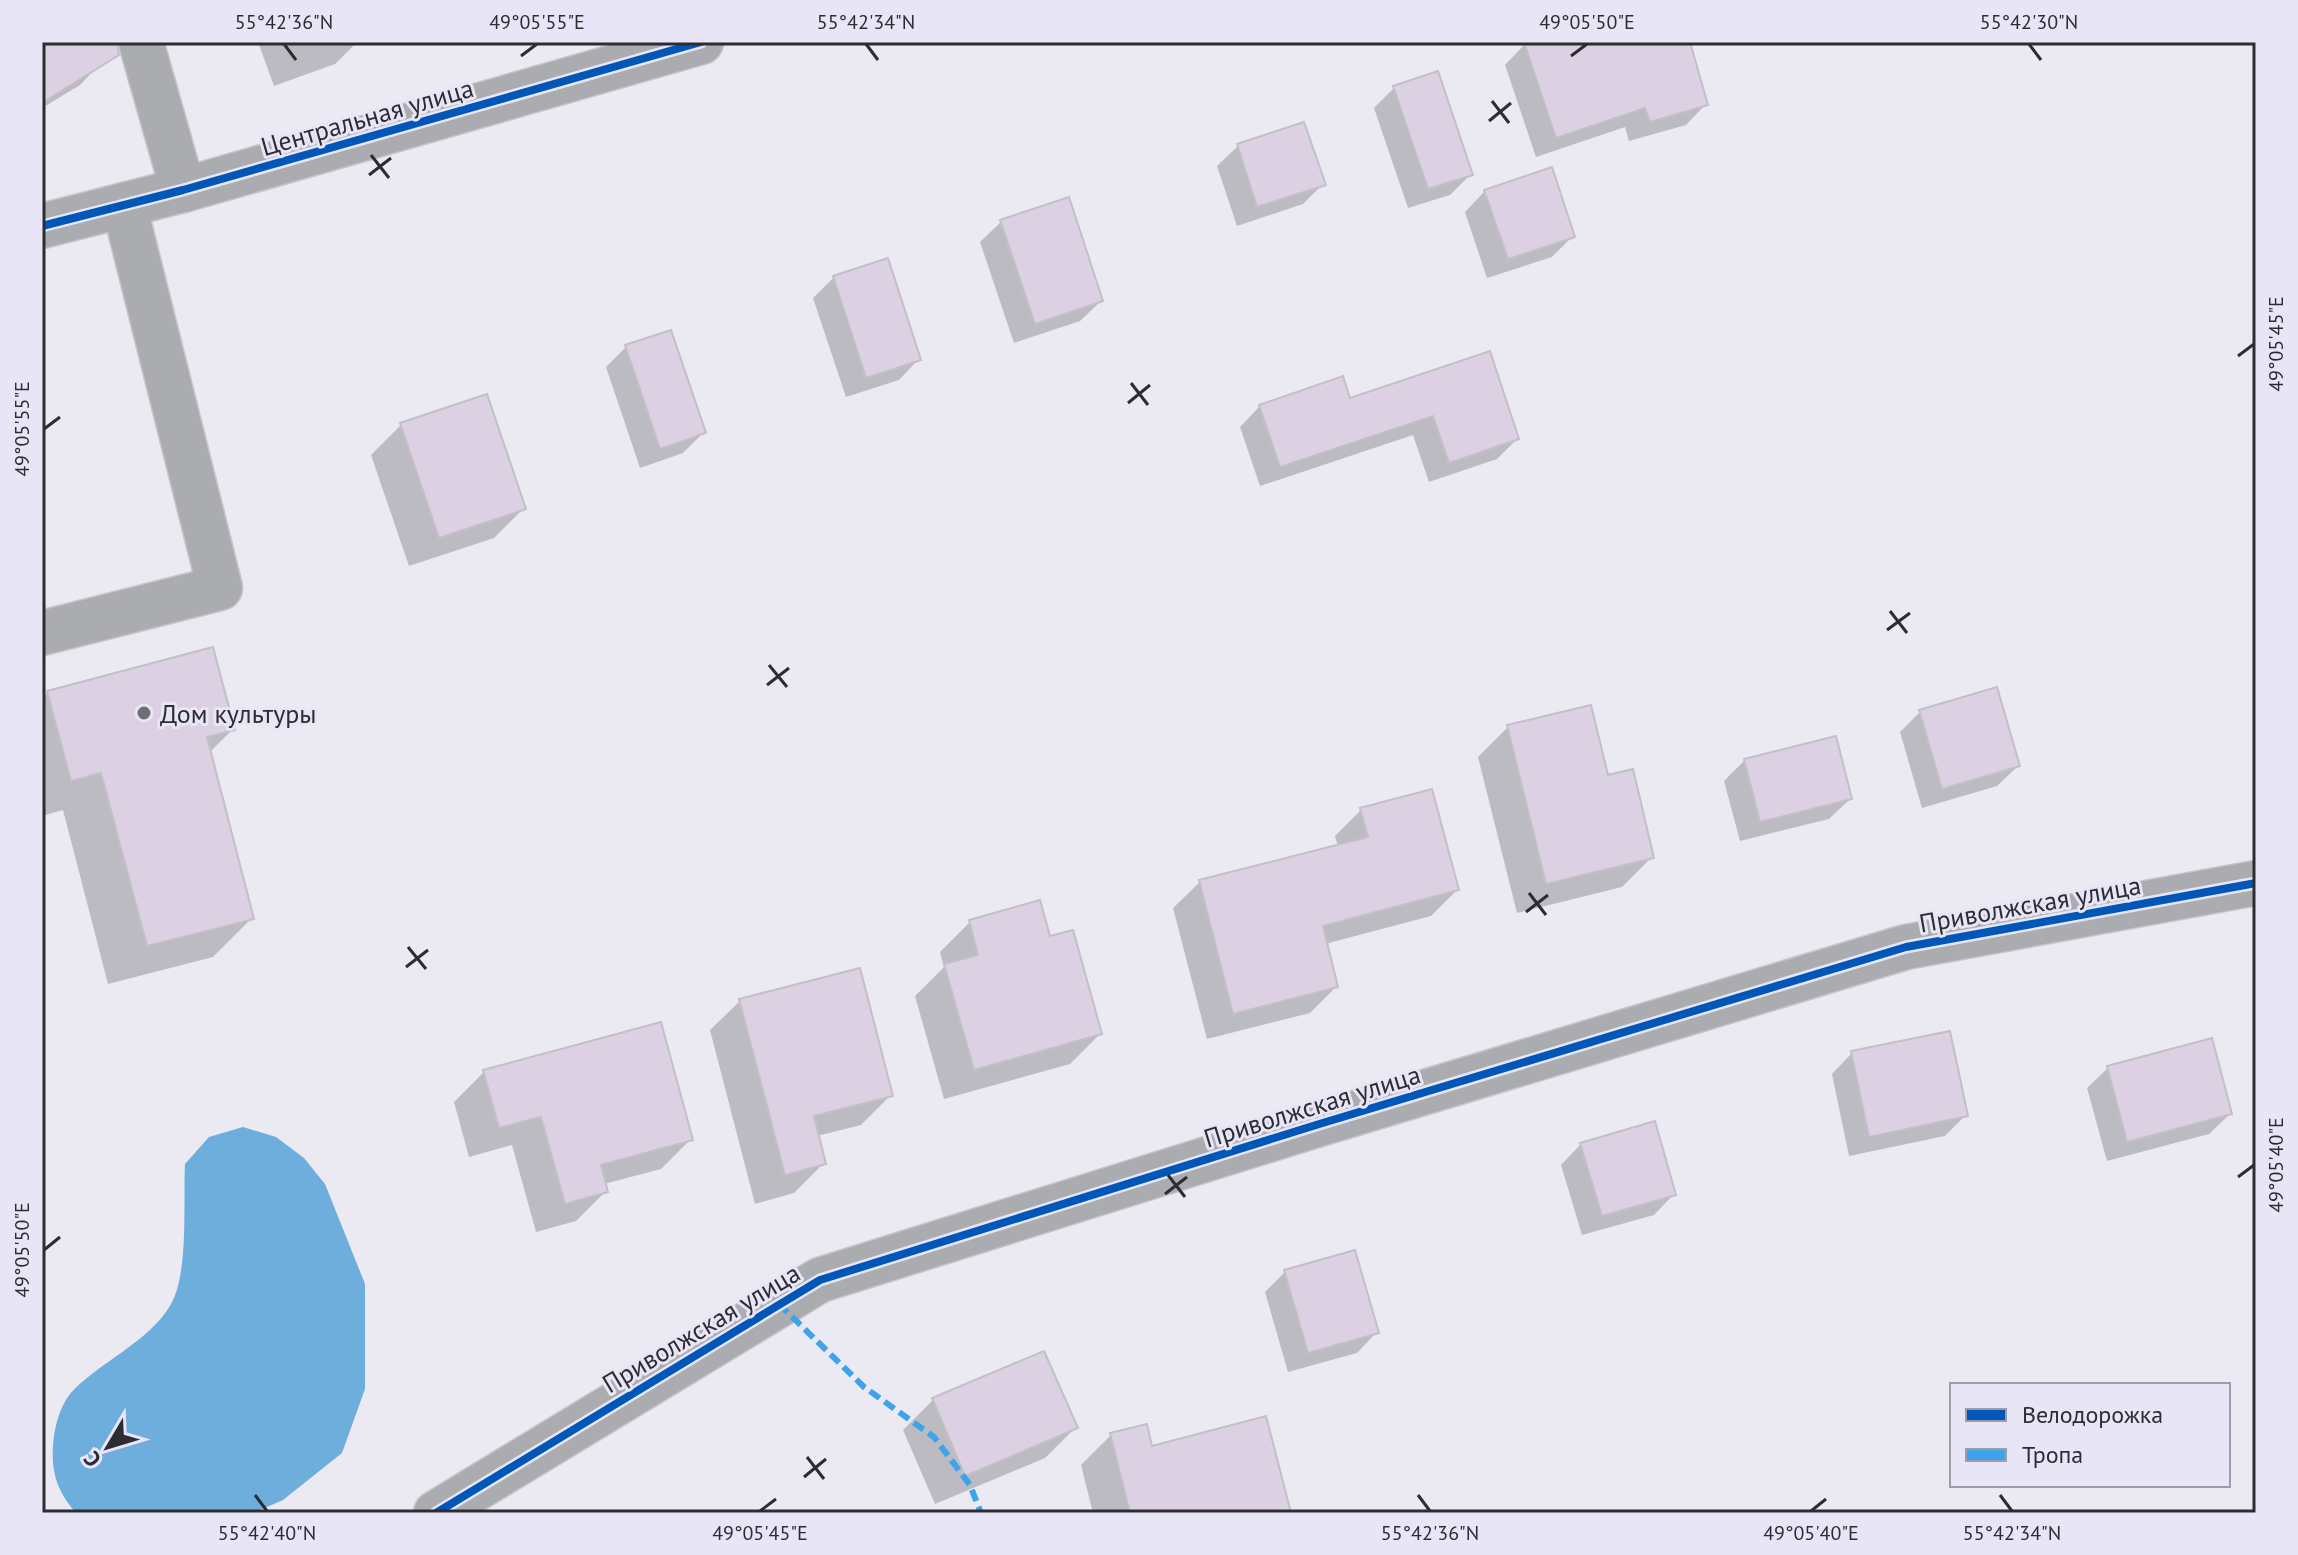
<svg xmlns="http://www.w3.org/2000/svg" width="2298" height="1555" viewBox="0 0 2298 1555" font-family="'PT Sans',sans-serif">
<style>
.water{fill:#6eaedc}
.shadow{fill:#0003}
.building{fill:#dcd0e3;stroke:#c2c0c6;stroke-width:2}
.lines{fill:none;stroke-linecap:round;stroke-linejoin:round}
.minor-casing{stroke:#c6c5cb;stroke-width:47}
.minor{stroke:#abacb0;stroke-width:44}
.quiet{stroke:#3ea3eb;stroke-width:6;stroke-dasharray:12 6;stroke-linecap:butt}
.cycleway-casing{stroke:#e8e6f6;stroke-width:13}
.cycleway{stroke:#0057b8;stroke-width:8}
.ticks{fill:none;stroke:#2d2c32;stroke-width:3}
.poi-dot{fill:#706e75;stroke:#e8e6f6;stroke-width:3}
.labels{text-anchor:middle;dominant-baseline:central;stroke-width:6;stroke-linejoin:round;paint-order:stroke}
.street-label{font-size:26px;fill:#2d2c32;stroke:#e8e6f6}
.poi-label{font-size:26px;fill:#2d2c32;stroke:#e8e6f6;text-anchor:start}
.neatline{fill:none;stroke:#2d2c32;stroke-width:3}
.ticks-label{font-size:20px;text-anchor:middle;fill:#2d2c32}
</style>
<rect width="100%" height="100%" fill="#ebeaf2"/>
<!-- water -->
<path class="water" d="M243,1127L276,1137L304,1158L325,1184L365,1284V1389L342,1453L283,1500L253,1513H76C58,1492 51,1474 53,1446C54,1429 59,1408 70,1394C97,1363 150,1342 171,1304C189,1273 183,1200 185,1164L209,1137Z"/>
<!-- shadow -->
<g class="shadow">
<polygon points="42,42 86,42 100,64 80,85 42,108"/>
<polygon points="258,42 355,42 355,44 335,64 274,86"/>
<polygon points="1533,42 1688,42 1706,104 1686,125 1629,141 1625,127 1536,157 1505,65 1525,44"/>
<polygon points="1394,88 1471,174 1450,195 1408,208 1374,108"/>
<polygon points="1238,146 1323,184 1303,204 1237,226 1217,166"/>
<polygon points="1485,191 1573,236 1552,257 1487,278 1465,212"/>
<polygon points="1001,222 1101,301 1080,321 1014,343 980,242"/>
<polygon points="834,277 919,359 899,380 846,397 813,298"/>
<polygon points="626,347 703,433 683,453 640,468 606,367"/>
<polygon points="1489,354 1517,439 1497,459 1429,482 1413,435 1260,486 1240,427 1260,406 1348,400"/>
<polygon points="401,425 524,508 494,538 409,566 371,455"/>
<polygon points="48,692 233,729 209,753 252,918 213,957 108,984 63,810 42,816 42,699"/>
<polygon points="1920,712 2018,766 1997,786 1922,808 1900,732"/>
<polygon points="1508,727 1606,777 1652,857 1622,887 1517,913 1478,757"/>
<polygon points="1745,760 1850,799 1829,819 1740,841 1724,781"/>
<polygon points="1361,810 1457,890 1431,916 1325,944 1336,987 1310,1013 1207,1039 1173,908 1200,882 1338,847 1335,836"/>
<polygon points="970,922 1049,939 1100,1034 1070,1064 944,1099 915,996 944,967 940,952"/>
<polygon points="740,1001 891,1095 861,1125 817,1136 824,1163 794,1193 755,1204 710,1030"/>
<polygon points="1852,1053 1965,1116 1945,1136 1849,1156 1832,1074"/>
<polygon points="2108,1068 2230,1114 2209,1134 2107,1161 2087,1088"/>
<polygon points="484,1072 691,1139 661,1169 604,1184 606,1191 576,1221 536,1232 512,1145 469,1157 454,1102"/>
<polygon points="1581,1144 1674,1194 1654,1215 1582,1235 1561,1165"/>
<polygon points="1285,1272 1377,1332 1357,1353 1288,1372 1265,1292"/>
<polygon points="933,1400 1075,1428 1045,1458 935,1504 903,1430"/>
<polygon points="1111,1435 1151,1448 1289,1513 1093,1513 1081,1465"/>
</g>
<!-- building -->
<g class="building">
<polygon points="42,42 117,42 119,55 42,103"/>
<polygon points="1524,42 1690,42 1708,105 1650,122 1645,108 1556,138"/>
<polygon points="1438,71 1473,175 1428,189 1393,86"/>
<polygon points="1304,122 1326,185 1257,207 1237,144"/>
<polygon points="1552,167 1575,237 1508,259 1484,190"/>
<polygon points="1069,197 1103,301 1035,324 1000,220"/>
<polygon points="888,258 921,360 866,378 833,276"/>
<polygon points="671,330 706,433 660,449 625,345"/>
<polygon points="1490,351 1519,439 1449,463 1433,416 1280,467 1259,405 1343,376 1350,398"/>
<polygon points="487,394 526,509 439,538 400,423"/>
<polygon points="213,647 235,730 207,737 254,919 147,946 101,773 71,781 47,691"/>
<polygon points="1997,687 2020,766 1942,789 1919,710"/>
<polygon points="1591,705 1608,775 1633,769 1654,858 1546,884 1507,725"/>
<polygon points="1836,736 1852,799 1760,822 1744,759"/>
<polygon points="1432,789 1459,890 1323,926 1338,987 1233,1014 1199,880 1368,837 1360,808"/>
<polygon points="1040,900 1050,936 1073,930 1102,1034 974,1070 944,964 978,955 969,920"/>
<polygon points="860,968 893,1096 814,1116 826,1164 785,1175 739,999"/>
<polygon points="661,1022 693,1140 601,1165 608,1192 565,1204 541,1117 499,1128 483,1070"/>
<polygon points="1950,1031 1968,1116 1869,1137 1851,1051"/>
<polygon points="2212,1038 2232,1114 2127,1142 2107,1066"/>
<polygon points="1655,1121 1676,1195 1602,1216 1580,1143"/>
<polygon points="1355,1250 1379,1333 1308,1353 1284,1270"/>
<polygon points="1044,1351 1078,1428 965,1476 932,1398"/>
<polygon points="1266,1416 1291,1513 1130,1513 1110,1433 1147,1424 1152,1446"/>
</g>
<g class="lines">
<!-- minor casing -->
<g class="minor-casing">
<g id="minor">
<polyline points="141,42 183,190"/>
<polyline points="42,226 183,190 701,42"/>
<polyline points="42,633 220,588 124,205"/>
<polyline points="436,1513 820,1280 1316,1125 1906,947 2256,883"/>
</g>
</g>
<!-- minor -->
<use href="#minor" class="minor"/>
<!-- quiet -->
<polyline class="quiet" points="779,1304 864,1387 934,1437 970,1485 981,1513"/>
<!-- cycleway casing -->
<g class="cycleway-casing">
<g id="cycleway">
<polyline points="42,226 183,190 701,42"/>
<polyline points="436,1513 820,1280 1316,1125 1906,947 2256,883"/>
</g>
</g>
<!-- cycleway -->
<use href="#cycleway" class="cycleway"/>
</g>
<!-- ticks -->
<path class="ticks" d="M284,44L296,60M866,44L878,60M2029,44L2041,60M521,56L537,44M1571,56L1587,44M1492,101L1509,123M1489,121L1511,103M371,155L389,178M369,175L391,158M2238,356L2254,344M1131,383L1148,405M1128,403L1150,385M44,429L60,417M1890,611L1907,633M1887,630L1910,613M769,665L787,687M767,685L789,668M1529,893L1546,915M1526,912L1548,895M408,947L426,969M406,967L428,950M1168,1175L1185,1197M2238,1177L2254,1165M1165,1194L1187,1177M44,1250L60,1237M807,1457L824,1479M804,1477L826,1459M255,1495L267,1511M1418,1495L1430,1511M2000,1495L2012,1511M760,1511L776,1499M1811,1511L1826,1499"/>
<!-- markers -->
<circle class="poi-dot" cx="144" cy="713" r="8"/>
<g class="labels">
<!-- street labels -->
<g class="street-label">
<text transform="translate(367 117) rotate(-16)">Центральная улица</text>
<text transform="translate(2030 904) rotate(-10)">Приволжская улица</text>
<text transform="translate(1312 1106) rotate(-17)">Приволжская улица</text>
<text transform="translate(701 1328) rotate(-31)">Приволжская улица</text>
</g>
<!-- poi labels -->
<g class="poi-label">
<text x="160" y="713">Дом культуры</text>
</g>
</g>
<!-- border -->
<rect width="2298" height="1555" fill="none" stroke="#e8e6f6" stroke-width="88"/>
<!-- legend -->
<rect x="1950" y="1383" width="280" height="104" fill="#e8e6f6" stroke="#9d9ca8" stroke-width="2"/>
<rect x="1966" y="1409" width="40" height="12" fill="#0057b8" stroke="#9d9ca8" stroke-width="2"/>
<text x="2022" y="1423" font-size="24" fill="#2d2c32">Велодорожка</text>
<rect x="1966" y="1449" width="40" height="12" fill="#3ea3eb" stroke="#9d9ca8" stroke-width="2"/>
<text x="2022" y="1463" font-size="24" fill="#2d2c32">Тропа</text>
<!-- north arrow -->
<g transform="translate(108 1447) rotate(232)" stroke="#e8e6f6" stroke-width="6" paint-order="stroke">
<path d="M0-6L14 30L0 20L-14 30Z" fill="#2d2c32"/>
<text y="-12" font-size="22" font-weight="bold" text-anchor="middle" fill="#2d2c32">С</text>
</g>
<rect x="44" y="44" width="2210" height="1467" class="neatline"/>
<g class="ticks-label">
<text x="284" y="29">55°42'36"N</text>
<text x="537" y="29">49°05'55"E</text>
<text x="866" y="29">55°42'34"N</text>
<text x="1587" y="29">49°05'50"E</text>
<text x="2029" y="29">55°42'30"N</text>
<text transform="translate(2276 344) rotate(-90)" y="7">49°05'45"E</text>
<text transform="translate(22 429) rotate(-90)" y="7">49°05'55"E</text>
<text transform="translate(2276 1165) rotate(-90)" y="7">49°05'40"E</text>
<text transform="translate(22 1250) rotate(-90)" y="7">49°05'50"E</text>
<text x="267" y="1540">55°42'40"N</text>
<text x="760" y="1540">49°05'45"E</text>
<text x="1430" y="1540">55°42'36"N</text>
<text x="1811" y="1540">49°05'40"E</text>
<text x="2012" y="1540">55°42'34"N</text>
</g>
</svg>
